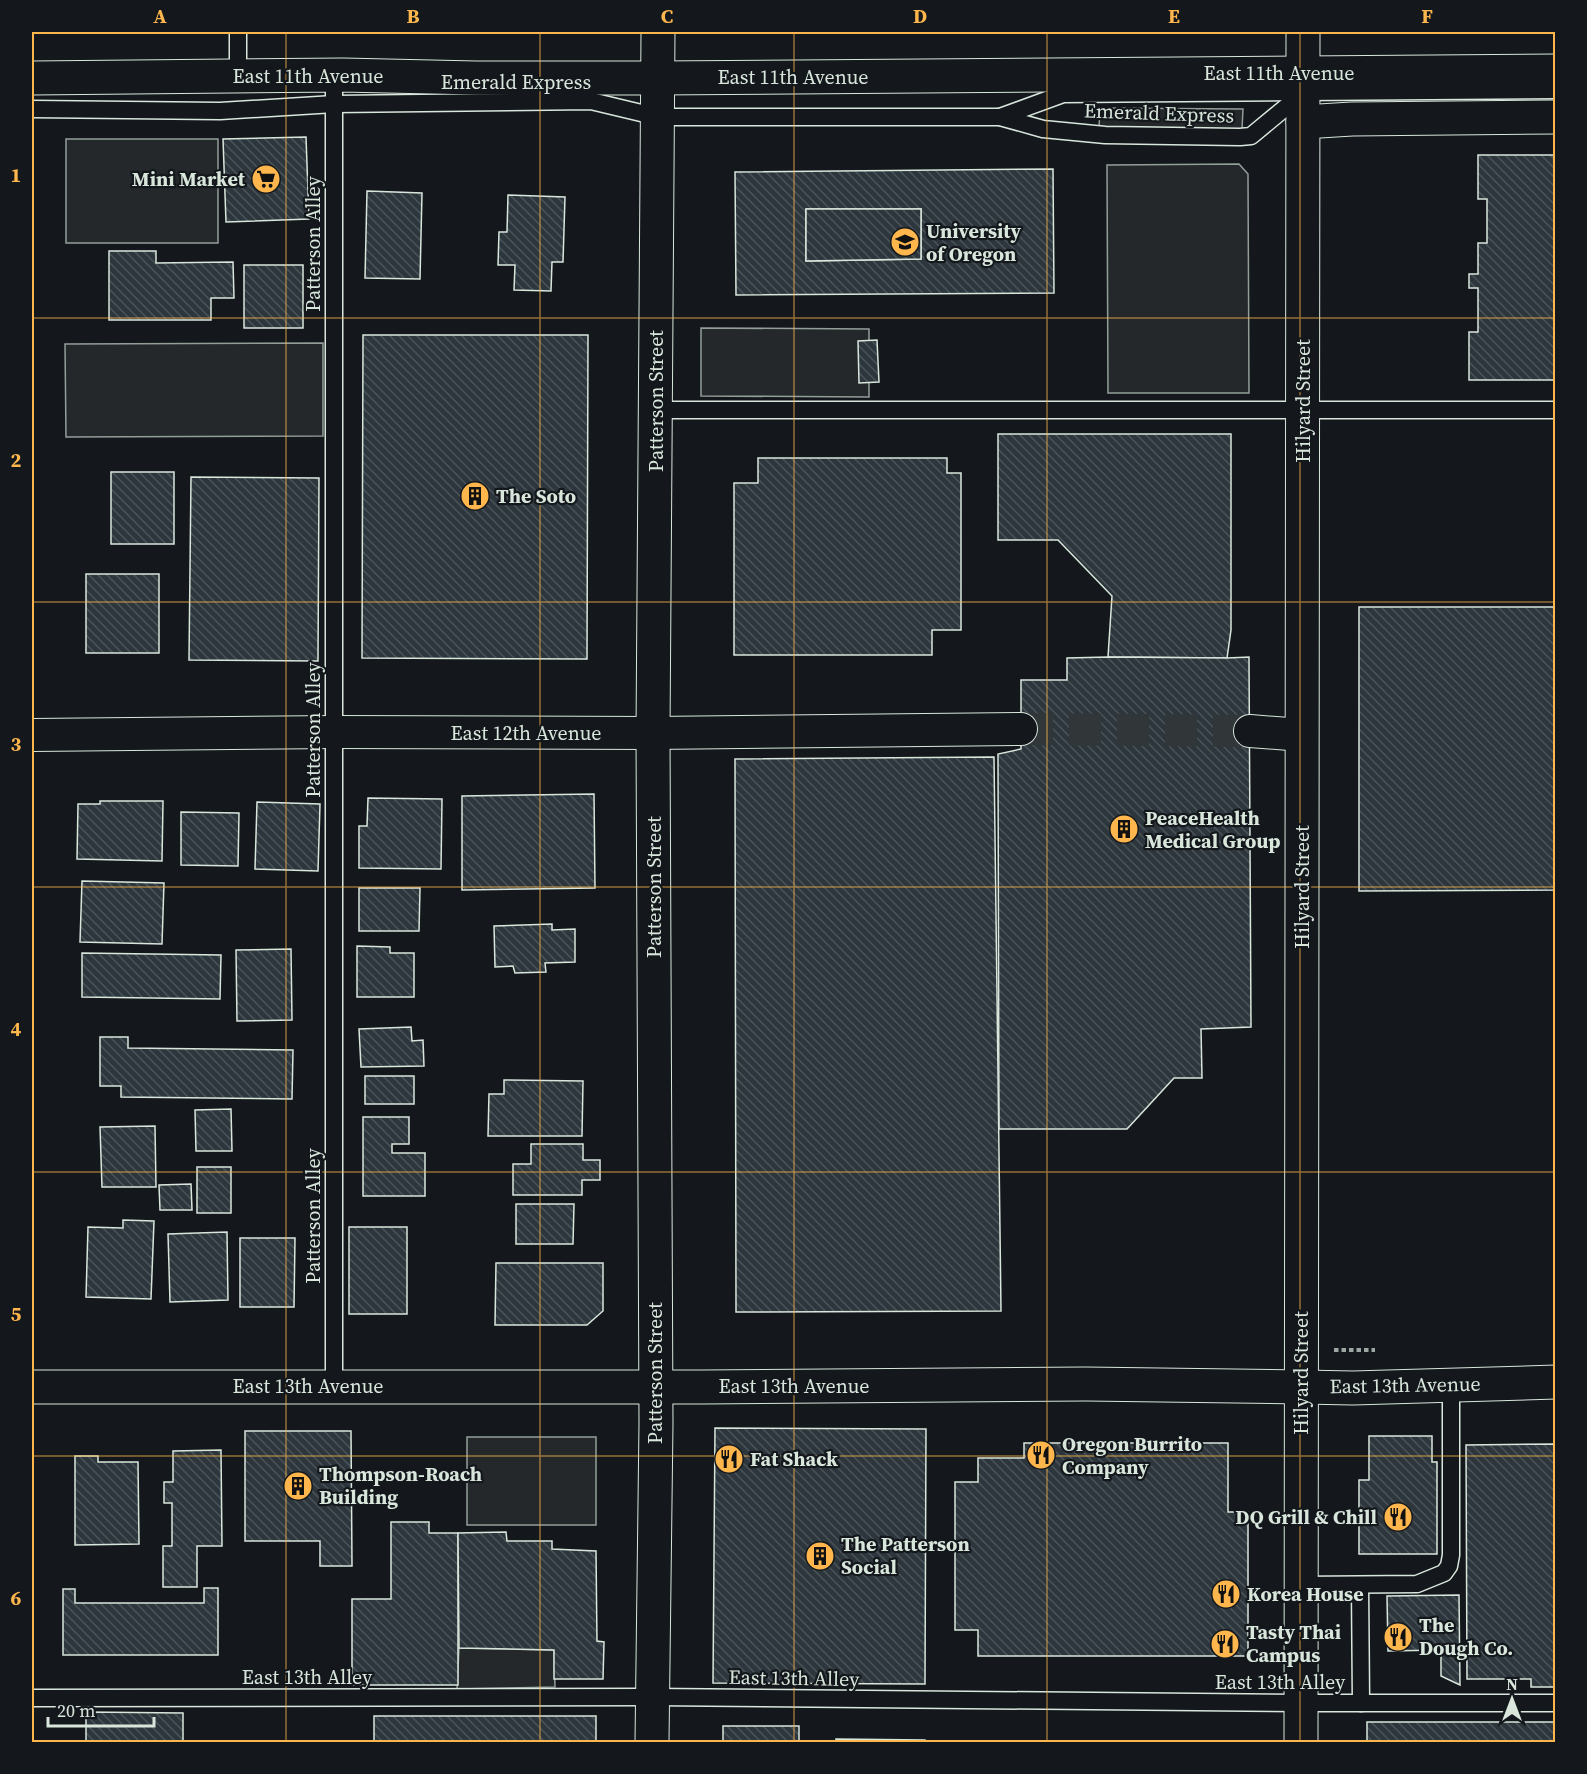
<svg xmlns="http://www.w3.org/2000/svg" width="1587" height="1774" viewBox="0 0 1587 1774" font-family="'Source Serif 4',serif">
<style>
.parking{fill:#24282b;stroke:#939e99;stroke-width:1.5}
.building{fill:url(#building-back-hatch);stroke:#d8e6dc;stroke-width:1.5;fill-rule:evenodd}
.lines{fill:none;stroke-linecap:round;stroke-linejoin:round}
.minor-tunnel{stroke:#313739;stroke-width:32;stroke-dasharray:32 16;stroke-linecap:butt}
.service-casing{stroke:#d8e6dc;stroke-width:19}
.minor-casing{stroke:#d8e6dc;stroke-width:34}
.tertiary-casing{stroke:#d8e6dc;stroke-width:35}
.secondary-casing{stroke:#d8e6dc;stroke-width:35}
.primary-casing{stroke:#d8e6dc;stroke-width:35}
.path{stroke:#9da8a2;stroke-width:4;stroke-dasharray:4.5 3;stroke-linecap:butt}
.service{stroke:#14181c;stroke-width:16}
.minor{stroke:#14181c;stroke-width:32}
.tertiary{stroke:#14181c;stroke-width:33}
.secondary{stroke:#14181c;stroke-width:33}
.primary{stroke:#14181c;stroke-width:33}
.grid{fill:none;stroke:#ffb74d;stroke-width:1.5;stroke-opacity:0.55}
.labels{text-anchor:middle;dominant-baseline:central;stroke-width:4.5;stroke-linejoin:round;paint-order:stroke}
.street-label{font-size:20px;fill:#d8e6dc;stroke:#14181c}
.poi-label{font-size:20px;font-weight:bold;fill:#d8e6dc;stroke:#14181c;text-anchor:start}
.neatline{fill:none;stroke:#ffb74d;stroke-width:2}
.grid-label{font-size:20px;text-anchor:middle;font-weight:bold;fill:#ffb74d}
</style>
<defs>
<pattern id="building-back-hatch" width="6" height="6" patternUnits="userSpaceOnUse" patternTransform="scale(1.5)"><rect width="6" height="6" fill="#2c363c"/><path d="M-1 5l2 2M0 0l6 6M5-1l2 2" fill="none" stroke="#4a5358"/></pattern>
</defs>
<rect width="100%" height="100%" fill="#14181c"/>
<!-- parking -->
<g class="parking">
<polygon points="1100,108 1243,109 1242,129 1099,128"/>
<rect x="66" y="139" width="152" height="104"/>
<polygon points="1239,164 1248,174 1249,393 1108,393 1107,165"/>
<polygon points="701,328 869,329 869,397 701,396"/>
<polygon points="323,343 323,436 66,437 65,344"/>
<rect x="467" y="1437" width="129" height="88"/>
<polygon points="459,1648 554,1650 555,1687 457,1689"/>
</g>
<!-- building -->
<g class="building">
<polygon points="306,137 309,219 226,222 223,139"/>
<polygon points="1478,155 1556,155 1556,380 1469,380 1469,332 1478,332 1478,288 1469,288 1469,274 1478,274 1478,243 1487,243 1487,199 1478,199"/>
<path d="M1053,169L1054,293L736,295L735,172ZM806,209H921V259L806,261Z"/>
<polygon points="367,191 422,193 420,279 365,278"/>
<polygon points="508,195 565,197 563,262 552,262 551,291 514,290 515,265 498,265 499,232 507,232"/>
<polygon points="806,209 921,209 921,259 806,261"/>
<polygon points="109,251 156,251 156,263 233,262 234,298 211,298 211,320 109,320"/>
<rect x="244" y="265" width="59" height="63"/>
<polygon points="363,335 588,335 587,659 362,658"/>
<polygon points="877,340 879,382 859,383 858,341"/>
<polygon points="998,434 1231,434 1231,630 1227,658 1108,657 1112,596 1058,540 998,540"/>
<polygon points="758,458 947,458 947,473 961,473 961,630 932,630 932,655 734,655 734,483 758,483"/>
<rect x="111" y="472" width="63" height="72"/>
<polygon points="191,477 319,478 318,661 189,660"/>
<rect x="86" y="574" width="73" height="79"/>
<polygon points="1359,607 1556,607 1556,890 1359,891"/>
<polygon points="1108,657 1227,658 1249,657 1251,1027 1201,1029 1202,1078 1174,1078 1127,1129 999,1129 998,754 1021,749 1021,680 1067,680 1067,658"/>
<polygon points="994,757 1001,1311 736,1312 735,759"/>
<polygon points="594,794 595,888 462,890 462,796"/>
<polygon points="368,798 442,799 441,869 359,868 359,826 367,826"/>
<polygon points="100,801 163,801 162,861 77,859 78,804 100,804"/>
<polygon points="257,802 320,804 318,871 255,869"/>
<polygon points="181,812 239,813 238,866 181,865"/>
<polygon points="82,881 164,883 162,944 80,942"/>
<polygon points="359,888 420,888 419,931 359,931"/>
<polygon points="552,924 552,930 575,929 575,962 545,963 546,972 515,973 513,966 495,967 494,926"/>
<polygon points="357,946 390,947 390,953 414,953 414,997 357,997"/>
<polygon points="291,949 292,1020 237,1021 236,950"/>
<polygon points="82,953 221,955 220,999 82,997"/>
<polygon points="411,1027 412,1041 423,1040 424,1066 361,1067 359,1029"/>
<polygon points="100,1037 128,1037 128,1048 293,1050 292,1099 121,1097 121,1086 100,1086"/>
<rect x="365" y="1076" width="49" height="28"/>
<polygon points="504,1080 583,1081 582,1136 488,1136 489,1094 504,1094"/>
<polygon points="231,1109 232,1151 196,1151 195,1110"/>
<polygon points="363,1117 409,1117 409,1144 392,1144 392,1153 425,1153 425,1196 363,1196"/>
<polygon points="155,1126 156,1187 102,1187 100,1127"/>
<polygon points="531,1144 583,1144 583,1160 600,1160 600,1180 582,1180 582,1195 513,1195 513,1164 531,1164"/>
<rect x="197" y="1167" width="34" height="46"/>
<polygon points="191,1184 192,1210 160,1210 159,1185"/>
<polygon points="516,1204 574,1204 573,1244 516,1244"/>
<polygon points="123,1220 154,1221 151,1299 86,1297 88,1227 123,1228"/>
<rect x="349" y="1227" width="58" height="87"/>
<polygon points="227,1232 228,1300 170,1302 168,1234"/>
<polygon points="240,1238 295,1238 294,1307 240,1307"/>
<polygon points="496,1263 603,1263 603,1311 587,1325 495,1325"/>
<polygon points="715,1428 926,1429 925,1684 713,1683"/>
<polygon points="245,1431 351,1431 352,1566 320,1566 320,1541 245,1541"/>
<polygon points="1369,1436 1432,1436 1432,1462 1437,1462 1437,1554 1359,1554 1359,1480 1369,1480"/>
<polygon points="1024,1443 1228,1443 1228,1512 1248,1512 1248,1656 978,1656 978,1630 955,1630 955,1482 978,1482 978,1458 1024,1458"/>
<polygon points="1556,1444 1556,1687 1531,1687 1531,1679 1467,1679 1466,1445"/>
<polygon points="221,1450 222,1546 197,1546 197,1587 163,1587 163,1546 172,1546 172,1503 164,1503 164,1482 173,1482 173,1451"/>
<polygon points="75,1456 98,1456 98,1462 138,1462 139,1544 75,1545"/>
<polygon points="391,1522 429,1522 429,1533 458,1533 458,1685 352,1685 352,1599 391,1599"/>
<polygon points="506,1532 507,1541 552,1541 552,1549 596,1551 597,1641 604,1642 603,1679 554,1679 554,1650 459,1648 458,1533"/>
<polygon points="204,1588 218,1588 218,1655 63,1655 63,1589 75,1589 75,1603 204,1603"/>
<polygon points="1459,1595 1460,1685 1441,1676 1441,1650 1388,1651 1387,1596"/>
<polygon points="86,1712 183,1713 183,1742 86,1742"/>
<rect x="374" y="1716" width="222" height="26"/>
<rect x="1367" y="1722" width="189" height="20"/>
<rect x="723" y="1726" width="76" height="16"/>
<polygon points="836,1739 925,1740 925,1742 836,1742"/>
</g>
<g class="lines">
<!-- minor-tunnel -->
<polyline class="minor-tunnel" points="1021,729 1250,731"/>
<!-- service casing -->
<g class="service-casing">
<g id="service">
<polyline points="238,32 238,77"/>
<polyline points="334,75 334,1386"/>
<polyline points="32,109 220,111 334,104 591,101 658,117 1000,117 1043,129 1105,135 1240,137 1251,136 1303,93"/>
<polyline points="1000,117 1063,94 1556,90"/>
<polyline points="656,410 1556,410"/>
<polyline points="1301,1585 1417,1584 1444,1573 1449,1566 1451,1555 1451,1385"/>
<polyline points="1360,1585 1361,1703"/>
<polyline points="32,1698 652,1697 1301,1703 1556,1703"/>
</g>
</g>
<!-- minor casing -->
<g class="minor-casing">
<g id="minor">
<polyline points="1250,731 1302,735"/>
<polyline points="32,735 334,732 653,733 1021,729"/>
</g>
</g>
<!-- tertiary casing -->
<g class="tertiary-casing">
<polyline id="tertiary" points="1302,1387 1353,1388 1556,1382"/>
</g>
<!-- secondary casing -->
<g class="secondary-casing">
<g id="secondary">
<polyline points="32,78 343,75 476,78 657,78 1556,71"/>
<polyline points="1303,122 1352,119 1556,117"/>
<polyline points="32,1387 703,1387 1086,1384 1302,1387"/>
</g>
</g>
<!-- primary casing -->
<g class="primary-casing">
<g id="primary">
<polyline points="652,1742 656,1423 653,733 658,32"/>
<polyline points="1301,1742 1303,32"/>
</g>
</g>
<!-- path -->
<polyline class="path" points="1334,1350 1375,1350"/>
<!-- service -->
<use href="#service" class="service"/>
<!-- minor -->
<use href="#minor" class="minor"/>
<!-- tertiary -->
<use href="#tertiary" class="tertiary"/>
<!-- secondary -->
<use href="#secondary" class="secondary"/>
<!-- primary -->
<use href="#primary" class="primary"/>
</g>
<!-- grid -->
<path class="grid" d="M286,32V1742M540,32V1742M794,32V1742M1047,32V1742M1300,32V1742M32,318H1556M32,602H1556M32,887H1556M32,1172H1556M32,1456H1556"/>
<!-- icons -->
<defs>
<g id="supermarket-disc" transform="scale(1.5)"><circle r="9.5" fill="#ffb74d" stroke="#14181c"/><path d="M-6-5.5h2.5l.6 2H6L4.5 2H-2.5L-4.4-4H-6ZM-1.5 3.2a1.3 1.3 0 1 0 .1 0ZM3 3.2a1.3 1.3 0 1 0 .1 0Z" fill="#111"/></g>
<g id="university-disc" transform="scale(1.5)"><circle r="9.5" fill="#ffb74d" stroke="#14181c"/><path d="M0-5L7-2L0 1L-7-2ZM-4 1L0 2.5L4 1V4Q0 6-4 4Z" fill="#111"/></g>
<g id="building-disc" transform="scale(1.5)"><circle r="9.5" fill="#ffb74d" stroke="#14181c"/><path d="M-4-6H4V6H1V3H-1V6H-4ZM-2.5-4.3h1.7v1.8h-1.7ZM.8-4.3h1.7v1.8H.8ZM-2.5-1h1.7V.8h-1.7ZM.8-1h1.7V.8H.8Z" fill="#111"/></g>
<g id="restaurant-disc" transform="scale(1.5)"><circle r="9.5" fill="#ffb74d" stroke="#14181c"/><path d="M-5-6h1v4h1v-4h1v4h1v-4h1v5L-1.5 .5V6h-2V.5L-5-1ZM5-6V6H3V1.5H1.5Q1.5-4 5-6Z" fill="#111"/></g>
</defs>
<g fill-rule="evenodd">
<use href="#supermarket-disc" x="266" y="179"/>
<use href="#university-disc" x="905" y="242"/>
<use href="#building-disc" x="475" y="496"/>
<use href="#building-disc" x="1124" y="829"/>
<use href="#restaurant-disc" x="1041" y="1455"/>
<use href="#restaurant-disc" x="729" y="1459"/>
<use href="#building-disc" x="298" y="1486"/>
<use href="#restaurant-disc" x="1398" y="1517"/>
<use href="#building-disc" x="820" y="1556"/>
<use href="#restaurant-disc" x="1226" y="1594"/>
<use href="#restaurant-disc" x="1398" y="1637"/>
<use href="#restaurant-disc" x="1225" y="1644"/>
</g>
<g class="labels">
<!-- street labels -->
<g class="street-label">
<text x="1279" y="73">East 11th Avenue</text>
<text x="308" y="76">East 11th Avenue</text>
<text x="793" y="77">East 11th Avenue</text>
<text x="516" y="82">Emerald Express</text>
<text transform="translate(1159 113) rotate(2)">Emerald Express</text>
<text transform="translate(313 244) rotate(-90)">Patterson Alley</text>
<text transform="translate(656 401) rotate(-90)">Patterson Street</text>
<text transform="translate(1303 401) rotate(-90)">Hilyard Street</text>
<text transform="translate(313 730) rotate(-90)">Patterson Alley</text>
<text x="526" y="733">East 12th Avenue</text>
<text transform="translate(654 887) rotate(-90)">Patterson Street</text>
<text transform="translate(1302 887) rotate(-90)">Hilyard Street</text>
<text transform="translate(313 1216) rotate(-90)">Patterson Alley</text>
<text transform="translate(655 1373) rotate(-90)">Patterson Street</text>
<text transform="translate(1301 1373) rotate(-90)">Hilyard Street</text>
<text transform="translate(1405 1385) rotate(-1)">East 13th Avenue</text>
<text x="308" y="1386">East 13th Avenue</text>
<text x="794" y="1386">East 13th Avenue</text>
<text x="307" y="1677">East 13th Alley</text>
<text transform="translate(794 1678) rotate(1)">East 13th Alley</text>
<text x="1280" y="1682">East 13th Alley</text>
</g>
<!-- poi labels -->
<g class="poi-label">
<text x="245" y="179" text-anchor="end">Mini Market</text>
<text x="926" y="231">University<tspan x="926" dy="23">of Oregon</tspan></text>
<text x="496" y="496">The Soto</text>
<text x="1145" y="818">PeaceHealth<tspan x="1145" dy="23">Medical Group</tspan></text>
<text x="1062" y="1444">Oregon Burrito<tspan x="1062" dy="23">Company</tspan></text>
<text x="750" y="1459">Fat Shack</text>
<text x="319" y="1474">Thompson-Roach<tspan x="319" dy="23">Building</tspan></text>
<text x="1377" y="1517" text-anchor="end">DQ Grill &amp; Chill</text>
<text x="841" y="1544">The Patterson<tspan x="841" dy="23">Social</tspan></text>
<text x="1247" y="1594">Korea House</text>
<text x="1419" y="1625">The<tspan x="1419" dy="23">Dough Co.</tspan></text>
<text x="1246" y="1632">Tasty Thai<tspan x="1246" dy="23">Campus</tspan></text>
</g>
</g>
<!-- border -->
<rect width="1587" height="1774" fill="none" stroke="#14181c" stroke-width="66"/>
<!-- north arrow -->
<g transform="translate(1512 1699)" stroke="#14181c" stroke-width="4.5" paint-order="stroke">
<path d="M0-4.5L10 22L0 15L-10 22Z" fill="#d8e6dc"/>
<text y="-9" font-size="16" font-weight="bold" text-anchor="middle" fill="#d8e6dc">N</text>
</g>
<!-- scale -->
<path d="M48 1717v9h106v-9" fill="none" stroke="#d8e6dc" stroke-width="3"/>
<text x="57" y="1717" font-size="18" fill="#d8e6dc" stroke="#14181c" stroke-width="4.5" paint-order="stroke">20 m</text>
<rect x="33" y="33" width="1521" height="1708" class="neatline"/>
<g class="grid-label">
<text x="160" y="23">A</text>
<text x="413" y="23">B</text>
<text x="667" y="23">C</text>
<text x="920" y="23">D</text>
<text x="1174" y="23">E</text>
<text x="1427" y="23">F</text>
<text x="16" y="182">1</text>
<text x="16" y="467">2</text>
<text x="16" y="751">3</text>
<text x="16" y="1036">4</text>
<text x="16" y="1321">5</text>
<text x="16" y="1605">6</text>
</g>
</svg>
